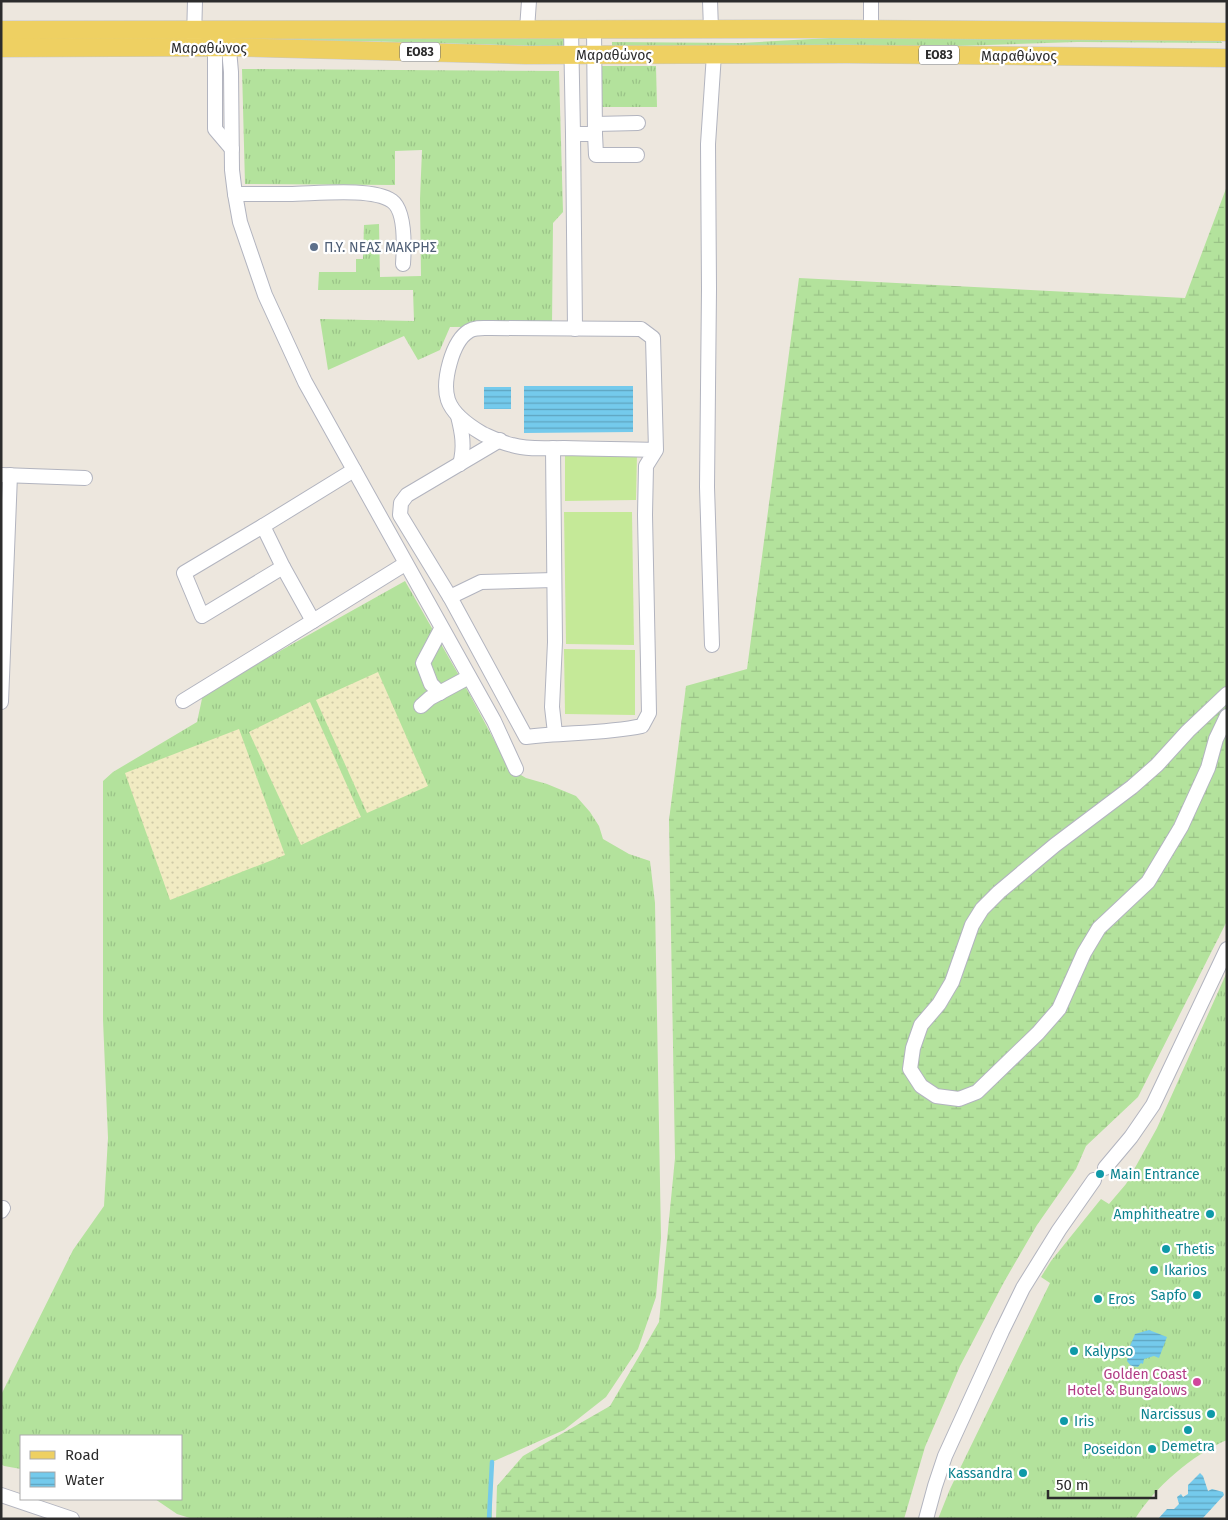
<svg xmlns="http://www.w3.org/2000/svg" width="1228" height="1520" viewBox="0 0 1228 1520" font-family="'Fira Sans',sans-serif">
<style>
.grass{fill:url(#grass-tufts)}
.wetland{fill:url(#wetland-marsh)}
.sand{fill:url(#sand-dots)}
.pitch{fill:#c5e998}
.water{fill:url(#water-rules)}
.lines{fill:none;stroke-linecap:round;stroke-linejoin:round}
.stream{stroke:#74caec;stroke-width:4.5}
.minor-casing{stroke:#b2b4bf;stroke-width:16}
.major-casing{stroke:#c8c8c8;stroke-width:19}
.minor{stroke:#fff;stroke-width:14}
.major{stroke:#eed062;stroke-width:18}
.service-dot{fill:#5c6f8a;stroke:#fff;stroke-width:2}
.culture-dot{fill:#0f9aa8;stroke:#fff;stroke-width:2}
.hotel-dot{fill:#d1479c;stroke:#fff;stroke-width:2}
.labels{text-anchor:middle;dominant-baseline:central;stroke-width:4.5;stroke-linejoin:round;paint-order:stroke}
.shield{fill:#fff;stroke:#6b6b6b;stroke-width:1}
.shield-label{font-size:12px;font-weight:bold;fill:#2c2c2c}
.street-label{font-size:14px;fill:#2c2c2c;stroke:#fff}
.service-label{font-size:14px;fill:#4e5e75;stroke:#fff;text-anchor:start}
.culture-label{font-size:14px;fill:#0d838f;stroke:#fff;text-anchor:start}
.hotel-label{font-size:14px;fill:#b23c85;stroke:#fff;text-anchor:end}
</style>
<defs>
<pattern id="grass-tufts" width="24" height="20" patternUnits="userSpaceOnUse" patternTransform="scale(1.25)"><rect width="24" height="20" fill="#b3e29c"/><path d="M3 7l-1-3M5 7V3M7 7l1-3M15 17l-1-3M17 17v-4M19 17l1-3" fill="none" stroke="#9ac287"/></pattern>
<pattern id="wetland-marsh" width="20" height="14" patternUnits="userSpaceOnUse" patternTransform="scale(1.25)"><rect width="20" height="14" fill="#b3e29c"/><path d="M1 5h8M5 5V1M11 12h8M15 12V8" fill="none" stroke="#9ac287"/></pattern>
<pattern id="sand-dots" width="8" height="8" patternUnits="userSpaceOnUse" patternTransform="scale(1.25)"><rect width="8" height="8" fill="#f1ebc2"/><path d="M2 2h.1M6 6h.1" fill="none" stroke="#cfcaa7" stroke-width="1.8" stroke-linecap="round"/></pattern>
<pattern id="water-rules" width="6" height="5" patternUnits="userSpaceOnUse" patternTransform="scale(1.25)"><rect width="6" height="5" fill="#74caec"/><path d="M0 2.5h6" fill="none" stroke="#5fa4bf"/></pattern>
</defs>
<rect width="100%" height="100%" fill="#ede7de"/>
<!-- grass -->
<g class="grass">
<polygon points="232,36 565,38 569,47 363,41 235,42"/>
<polygon points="848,37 1220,40 1222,43 1077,42 925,47 612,47 612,42 741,43"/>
<polygon points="599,66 656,66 657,107 600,107"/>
<polygon points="242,69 559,71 563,212 553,223 552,326 450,327 440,350 418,360 404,336 328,370 320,319 414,321 413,290 318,290 319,272 356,272 356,259 363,259 364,225 379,224 380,277 421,276 420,199 422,150 395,151 395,185 245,184"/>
<polygon points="405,581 469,693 509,768 526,778 547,784 576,796 590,812 599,826 603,839 629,854 650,861 655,903 661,1238 656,1297 638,1349 606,1397 564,1430 492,1462 492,1519 193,1519 177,1514 155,1499 181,1499 181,1436 21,1436 21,1469 4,1466 1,1464 1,1395 73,1250 104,1206 108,1138 103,1020 103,781 113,772 197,722 203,694"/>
<path d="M1227,972V1440C1193,1454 1154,1488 1135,1519H938L950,1489L1050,1283L1041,1277L1051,1261L1101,1199L1109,1204L1126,1184L1157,1128Z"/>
</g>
<!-- wetland -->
<polygon class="wetland" points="1227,186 1227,921 1138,1097 1086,1146 1076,1169 1037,1225 1004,1282 960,1366 925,1447 904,1519 496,1519 497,1486 523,1456 610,1406 659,1322 675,1158 669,820 686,686 747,669 799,278 1185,298"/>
<!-- sand -->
<g class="sand">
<polygon points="378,672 428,786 367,813 316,700"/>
<polygon points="310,702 361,817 301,845 249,732"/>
<polygon points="239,729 285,855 170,900 125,773"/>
</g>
<!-- pitch -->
<g class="pitch">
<polygon points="565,454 637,454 636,500 565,501"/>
<polygon points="564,512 632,512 634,645 566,644"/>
<polygon points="564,649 635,650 635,715 565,714"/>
</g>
<!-- water -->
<g class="water">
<polygon points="524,386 633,386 633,432 524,433"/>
<rect x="484" y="387" width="27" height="22"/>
<polygon points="1149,1330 1167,1337 1159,1358 1154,1356 1144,1359 1143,1364 1141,1363 1138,1367 1131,1366 1127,1361 1128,1357 1126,1356 1135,1334"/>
<polygon points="1200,1473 1203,1476 1208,1491 1212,1489 1223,1492 1224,1495 1202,1519 1158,1519 1167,1509 1174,1509 1179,1504 1177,1497 1181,1494 1183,1497 1188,1494 1188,1485"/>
</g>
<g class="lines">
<!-- stream -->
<polyline class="stream" points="489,1519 492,1462"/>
<!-- minor casing -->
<g class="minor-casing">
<g id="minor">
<polyline points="710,1 711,29"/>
<polyline points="527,29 529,1"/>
<polyline points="571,29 573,134"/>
<polyline points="871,29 871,1"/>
<polyline points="194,38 195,1"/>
<polyline points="228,38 231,72 232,170 235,194 240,222 265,295 305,382 494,721 516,769"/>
<polyline points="215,39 215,129 232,149"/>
<polyline points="595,124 638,123"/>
<polyline points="595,134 596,155 637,155"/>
<path d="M235,194C253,194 271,194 289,194C314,194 372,187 392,201C406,211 404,249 403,264"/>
<polyline points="575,329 573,134 595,134 594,29"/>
<path d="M458,416C462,432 465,447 460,464"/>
<polyline points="553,448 555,642 552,707 555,733"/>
<polyline points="354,470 263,526 283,567 313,621 405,564"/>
<polyline points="2,475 85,478"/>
<polyline points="263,526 184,573 202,616 283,567"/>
<path d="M554,580L481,582L450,597L526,737C565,732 604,734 642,726L649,713L645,515L646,466L656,450L653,338L641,329L491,328C483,328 475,327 469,331C452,341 442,382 448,400C453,415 471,427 483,434C492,438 502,443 512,445C528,450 548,448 564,448C595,449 625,449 656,450"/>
<polyline points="450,597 400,515 401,503 407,495 500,440"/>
<polyline points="712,645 707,487 709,289 708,144 714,54"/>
<polyline points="440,693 431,684 423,663 441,629"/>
<polyline points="1227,694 1188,731 1157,765 1132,787 1055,845 999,892 982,909 972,925 952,982 939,1004 921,1025 913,1048 910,1069 921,1086 936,1096 959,1099 977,1092 1038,1033 1059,1009 1084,953 1099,928 1148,882 1181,827 1208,768 1216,739 1227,716"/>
<polyline points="183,701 313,621"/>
<polyline points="1,702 10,475"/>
<polyline points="421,706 430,698 469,677"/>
<polyline points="1105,1168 1131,1137 1153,1105 1227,949"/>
<polyline points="1,1211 3,1208"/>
<polyline points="1,1495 72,1519"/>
<polyline points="926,1519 935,1486 945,1456 1002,1331 1023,1288 1059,1230 1094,1180"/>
</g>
</g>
<!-- major casing -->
<g class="major-casing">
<g id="major">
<polyline points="1,30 847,29 1227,32"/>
<polyline points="1,48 228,47 526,55 847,54 1227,58"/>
</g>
</g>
<!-- minor -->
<use href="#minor" class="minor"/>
<!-- major -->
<use href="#major" class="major"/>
</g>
<!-- markers -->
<circle class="service-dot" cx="314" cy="247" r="5"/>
<g class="culture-dot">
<circle cx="1100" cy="1174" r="5"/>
<circle cx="1210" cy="1214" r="5"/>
<circle cx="1166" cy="1249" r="5"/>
<circle cx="1154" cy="1270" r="5"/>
<circle cx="1197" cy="1295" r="5"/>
<circle cx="1098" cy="1299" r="5"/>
<circle cx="1074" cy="1351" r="5"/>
<circle cx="1211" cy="1414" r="5"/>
<circle cx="1064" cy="1421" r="5"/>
<circle cx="1188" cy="1430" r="5"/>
<circle cx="1152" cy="1449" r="5"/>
<circle cx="1023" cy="1473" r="5"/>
</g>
<circle class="hotel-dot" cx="1197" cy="1382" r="5"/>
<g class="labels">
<!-- shield labels -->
<g class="shield">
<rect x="400" y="42.5" width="40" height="19" rx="4"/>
<rect x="919" y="45.5" width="40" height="19" rx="4"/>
</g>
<g class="shield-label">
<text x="420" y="52">ΕΟ83</text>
<text x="939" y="55">ΕΟ83</text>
</g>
<!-- street labels -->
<g class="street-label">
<text x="209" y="48">Μαραθώνος</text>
<text x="614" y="55">Μαραθώνος</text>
<text x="1019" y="56">Μαραθώνος</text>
</g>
<!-- service labels -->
<g class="service-label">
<text x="324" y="247">Π.Υ. ΝΕΑΣ ΜΑΚΡΗΣ</text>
</g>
<!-- culture labels -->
<g class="culture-label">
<text x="1110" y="1174">Main Entrance</text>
<text x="1200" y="1214" text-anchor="end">Amphitheatre</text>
<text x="1176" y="1249">Thetis</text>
<text x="1164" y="1270">Ikarios</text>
<text x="1187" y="1295" text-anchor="end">Sapfo</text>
<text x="1108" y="1299">Eros</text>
<text x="1084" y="1351">Kalypso</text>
<text x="1201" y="1414" text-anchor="end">Narcissus</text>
<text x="1074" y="1421">Iris</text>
<text x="1188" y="1446" text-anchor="middle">Demetra</text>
<text x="1142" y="1449" text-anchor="end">Poseidon</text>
<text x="1013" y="1473" text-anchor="end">Kassandra</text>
</g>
<!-- hotel labels -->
<g class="hotel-label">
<text x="1187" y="1374">Golden Coast<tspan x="1187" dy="16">Hotel &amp; Bungalows</tspan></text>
</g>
</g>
<!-- border -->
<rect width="1228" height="1520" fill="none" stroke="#2c2c2c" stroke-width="5"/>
<!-- legend -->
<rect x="20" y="1435" width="162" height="65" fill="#ffffff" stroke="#ababab"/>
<rect x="30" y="1451" width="25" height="8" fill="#eed062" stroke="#ababab"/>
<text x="65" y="1460" font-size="15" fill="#2c2c2c">Road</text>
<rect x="30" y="1472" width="25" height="15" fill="url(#water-rules)" stroke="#ababab"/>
<text x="65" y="1485" font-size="15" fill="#2c2c2c">Water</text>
<!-- scale -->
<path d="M1048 1490v8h108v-8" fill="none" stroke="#2c2c2c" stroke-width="2.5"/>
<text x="1056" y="1490" font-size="15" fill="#2c2c2c" stroke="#ffffff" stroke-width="4" paint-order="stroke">50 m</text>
</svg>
